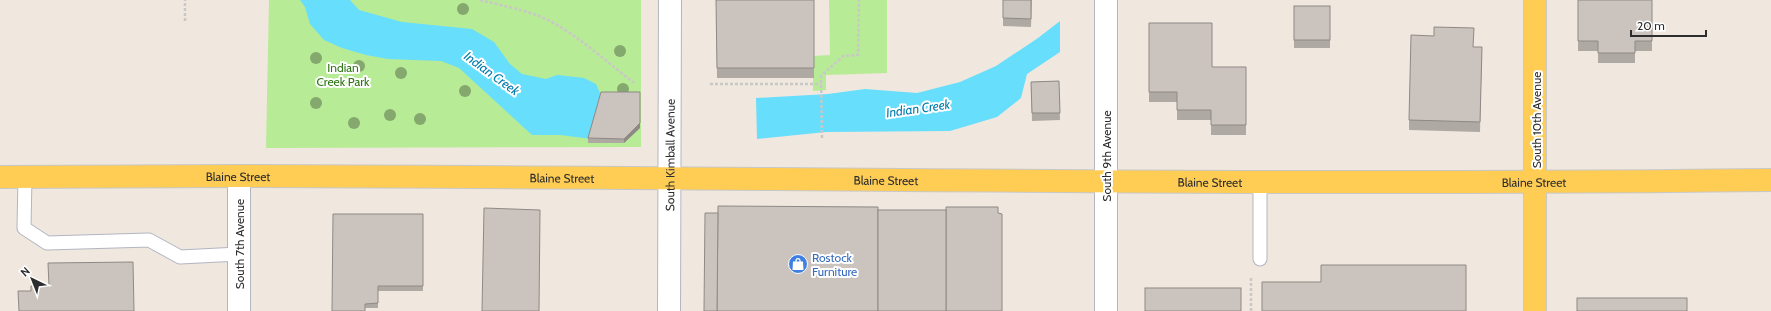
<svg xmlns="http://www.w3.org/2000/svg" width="1771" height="311" viewBox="0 0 1771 311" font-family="Cabin,sans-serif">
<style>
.green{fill:#b8eb95}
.water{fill:#67defc}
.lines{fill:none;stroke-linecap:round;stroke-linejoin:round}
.lane-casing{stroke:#b2b6c2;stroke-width:15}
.street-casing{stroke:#b2b6c2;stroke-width:24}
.secondary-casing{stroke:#b2b6c2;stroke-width:24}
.primary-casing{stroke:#c8c8c8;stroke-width:24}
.path{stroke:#c8c8c8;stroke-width:2.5;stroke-dasharray:3 2;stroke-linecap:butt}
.lane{stroke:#fff;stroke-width:13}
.street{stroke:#fff;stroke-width:22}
.secondary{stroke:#fff;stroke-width:22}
.primary{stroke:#ffcc54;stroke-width:22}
.tree{fill:#85a86e}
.wall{fill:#afa9a3}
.shaded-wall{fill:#8e8985}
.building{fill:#cbc4be;stroke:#8e8985}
.labels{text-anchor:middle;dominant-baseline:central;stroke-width:4;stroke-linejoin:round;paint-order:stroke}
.park-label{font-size:12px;fill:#2d7413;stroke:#fff}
.street-label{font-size:12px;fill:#2d2d2d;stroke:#fff}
.shop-label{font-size:12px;fill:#366cbe;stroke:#fff;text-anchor:start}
.water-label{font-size:13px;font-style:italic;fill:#007dae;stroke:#fff}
</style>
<rect width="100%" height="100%" fill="#f0e7de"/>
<!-- green -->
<g class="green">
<polygon points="269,0 641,0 641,147 266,148"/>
<polygon points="829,0 887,0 887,73 826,75 826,90 813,91 813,56 830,55"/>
</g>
<!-- water -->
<g class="water">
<polygon points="300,0 350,0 359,10 402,22 472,29 494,42 510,64 522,74 546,79 557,75 584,78 596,84 600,93 602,104 592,139 560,135 532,135 459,68 441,61 388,59 366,55 342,48 324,40 310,24 305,7"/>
<polygon points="1060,21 1060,52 1027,74 1021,98 997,117 950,131 826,132 757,139 756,98 828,94 865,89 917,93 960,82 996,66 1038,38"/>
</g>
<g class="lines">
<!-- lane casing -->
<g class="lane-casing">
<g id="lane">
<polyline points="25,177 24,228 47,243 149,240 180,257 239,254"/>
<polyline points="1260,182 1260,259"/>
</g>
</g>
<!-- street casing -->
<g class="street-casing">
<g id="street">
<polyline points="239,176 239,311"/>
<polyline points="1106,311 1106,0"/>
</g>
</g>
<!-- secondary casing -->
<g class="secondary-casing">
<g id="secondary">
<path id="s1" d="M669,311L670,0"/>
</g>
</g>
<!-- primary casing -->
<g class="primary-casing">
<g id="primary">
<path id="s2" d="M0,177C80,177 160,176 240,176C751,177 1261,186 1771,180"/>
<polyline points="1535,311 1535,0"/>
</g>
</g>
<!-- path -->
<g class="path">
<path d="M480,0C503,6 527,10 548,20C579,36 607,62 634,83"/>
<polyline points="185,21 185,0"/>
<polyline points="710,84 821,84"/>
<polyline points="822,138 821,76 843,56 858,55 859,0"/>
<polyline points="1251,311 1251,276"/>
</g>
<!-- lane -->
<use href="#lane" class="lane"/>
<!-- street -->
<use href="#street" class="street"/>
<!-- secondary -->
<use href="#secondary" class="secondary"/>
<!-- primary -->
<use href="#primary" class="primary"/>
</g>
<!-- trees -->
<g class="tree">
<circle cx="463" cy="9" r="6"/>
<circle cx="620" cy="51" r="6"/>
<circle cx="316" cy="58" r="6"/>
<circle cx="359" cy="66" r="6"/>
<circle cx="401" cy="73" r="6"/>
<circle cx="623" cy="89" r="6"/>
<circle cx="465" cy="91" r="6"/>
<circle cx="316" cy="103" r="6"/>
<circle cx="390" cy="115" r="6"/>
<circle cx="420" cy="119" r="6"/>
<circle cx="354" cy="123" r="6"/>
</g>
<!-- wall -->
<g class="wall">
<polygon points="716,0 814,0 814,78 717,78"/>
<polygon points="1003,0 1032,0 1031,27 1003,26"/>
<polygon points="1578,0 1652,0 1652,51 1635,51 1635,63 1598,63 1598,51 1578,51"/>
<rect x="1294" y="6" width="36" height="42"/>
<polygon points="1149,23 1212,67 1246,67 1246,135 1211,135 1211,120 1177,120 1177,102 1149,102"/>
<polygon points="1474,47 1482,47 1480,132 1409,130 1409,120"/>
<polygon points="1059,81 1060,120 1032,121 1031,82"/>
<polygon points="640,128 624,143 588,143 588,138"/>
<polygon points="423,214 423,291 378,291 378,308 365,308 332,311"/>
</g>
<!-- shaded-wall -->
<polygon class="shaded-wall" points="640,123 640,128 624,143 624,139"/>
<!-- building -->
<g class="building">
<polygon points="716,0 814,0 814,68 717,68"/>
<polygon points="1003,0 1031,0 1031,19 1003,18"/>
<polygon points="1578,0 1652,0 1652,41 1635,41 1635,53 1598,53 1598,41 1578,41"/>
<rect x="1294" y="6" width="36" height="34"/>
<polygon points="1149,23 1212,23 1212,67 1246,67 1246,125 1211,125 1211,110 1177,110 1177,92 1149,92"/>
<polygon points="1434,27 1474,28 1473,47 1482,47 1480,122 1409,120 1411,35 1434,36"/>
<polygon points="1059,81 1060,113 1032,113 1031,82"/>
<polygon points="601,92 640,92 640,123 624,139 588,138"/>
<polygon points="718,206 878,207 878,311 717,311"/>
<polygon points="946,207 998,207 998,213 1002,214 1002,311 946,311"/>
<polygon points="484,208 540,210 539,311 482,311"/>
<rect x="878" y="210" width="68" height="101"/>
<polygon points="705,213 718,213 717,311 704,311"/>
<polygon points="333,214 423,214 423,286 378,286 378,303 365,304 365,311 332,311"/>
<polygon points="133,262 134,311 19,311 18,291 31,291 31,286 49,286 48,263"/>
<polygon points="1321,265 1466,265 1466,311 1262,311 1262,282 1321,282"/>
<rect x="1145" y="288" width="96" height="23"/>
<rect x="1577" y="298" width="110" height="13"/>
</g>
<!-- icons -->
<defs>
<g id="shop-disc" transform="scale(1)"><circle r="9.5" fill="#3f7fe0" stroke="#fff"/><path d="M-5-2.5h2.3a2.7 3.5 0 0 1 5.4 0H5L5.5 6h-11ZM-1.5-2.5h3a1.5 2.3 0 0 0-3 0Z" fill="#fff"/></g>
</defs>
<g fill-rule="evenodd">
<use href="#shop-disc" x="798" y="264"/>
</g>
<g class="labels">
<!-- park labels -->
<g class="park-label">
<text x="343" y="67">Indian<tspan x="343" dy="14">Creek Park</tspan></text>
</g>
<!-- street labels -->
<g class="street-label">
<text transform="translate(1536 120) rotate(-90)">South 10th Avenue</text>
<text stroke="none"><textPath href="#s1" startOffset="156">South Kimball Avenue</textPath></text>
<text transform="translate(1106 156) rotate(-90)">South 9th Avenue</text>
<text stroke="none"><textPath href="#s2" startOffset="238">Blaine Street</textPath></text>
<text stroke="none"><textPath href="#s2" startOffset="562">Blaine Street</textPath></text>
<text stroke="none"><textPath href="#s2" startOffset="886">Blaine Street</textPath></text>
<text stroke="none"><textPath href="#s2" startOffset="1210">Blaine Street</textPath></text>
<text stroke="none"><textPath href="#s2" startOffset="1534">Blaine Street</textPath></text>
<text transform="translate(239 244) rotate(-90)">South 7th Avenue</text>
</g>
<!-- shop labels -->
<g class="shop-label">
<text x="812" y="257">Rostock<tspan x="812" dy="14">Furniture</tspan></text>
</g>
<!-- water labels -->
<g class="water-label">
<text transform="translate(492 73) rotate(36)">Indian Creek</text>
<text transform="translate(918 108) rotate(-8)">Indian Creek</text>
</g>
</g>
<!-- north arrow -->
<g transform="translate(32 279) rotate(317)" stroke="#ffffff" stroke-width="3" paint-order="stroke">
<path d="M0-3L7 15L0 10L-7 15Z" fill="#2d2d2d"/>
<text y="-6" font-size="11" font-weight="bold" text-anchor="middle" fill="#2d2d2d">N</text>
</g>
<!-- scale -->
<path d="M1631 30v6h75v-6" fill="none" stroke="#2d2d2d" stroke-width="2"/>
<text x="1637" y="30" font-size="12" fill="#2d2d2d" stroke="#ffffff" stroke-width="3" paint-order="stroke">20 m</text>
</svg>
